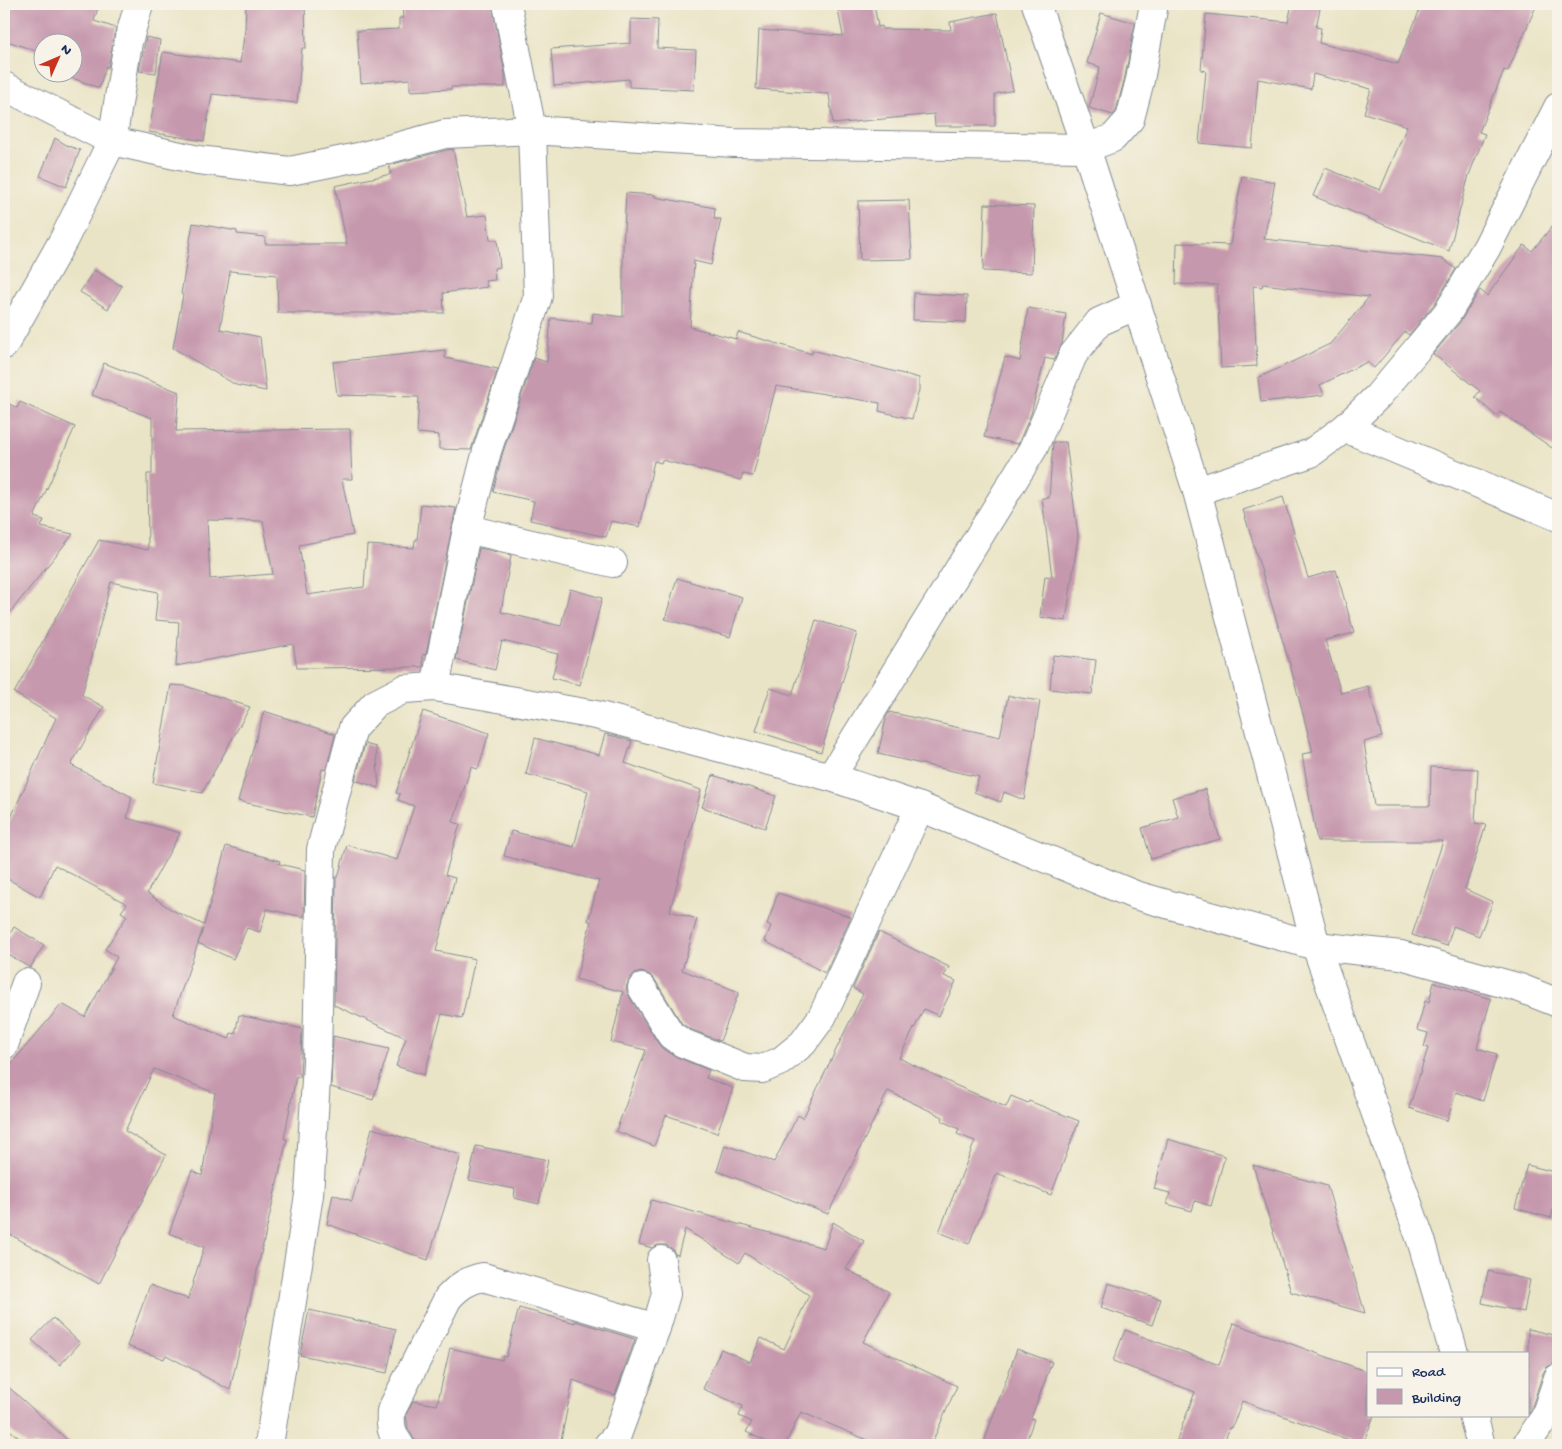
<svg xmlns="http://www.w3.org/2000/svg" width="1562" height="1449" viewBox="0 0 1562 1449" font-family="'Gochi Hand',sans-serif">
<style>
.building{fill:#c698ad;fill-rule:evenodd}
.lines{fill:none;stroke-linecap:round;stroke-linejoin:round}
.minor-casing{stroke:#828a92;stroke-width:30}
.tertiary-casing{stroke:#828a92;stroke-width:30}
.minor{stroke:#fff;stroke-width:28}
.tertiary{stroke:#fff;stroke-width:28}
</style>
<rect width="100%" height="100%" fill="#f7f3e8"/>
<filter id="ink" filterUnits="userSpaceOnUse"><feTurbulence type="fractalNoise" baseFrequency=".02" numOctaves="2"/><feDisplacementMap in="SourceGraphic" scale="10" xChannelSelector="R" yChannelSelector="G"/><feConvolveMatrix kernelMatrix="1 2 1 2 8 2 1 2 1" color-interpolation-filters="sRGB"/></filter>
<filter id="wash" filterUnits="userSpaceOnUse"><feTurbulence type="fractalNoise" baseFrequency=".0096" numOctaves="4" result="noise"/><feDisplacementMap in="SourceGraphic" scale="20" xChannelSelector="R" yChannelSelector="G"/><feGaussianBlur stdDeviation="1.12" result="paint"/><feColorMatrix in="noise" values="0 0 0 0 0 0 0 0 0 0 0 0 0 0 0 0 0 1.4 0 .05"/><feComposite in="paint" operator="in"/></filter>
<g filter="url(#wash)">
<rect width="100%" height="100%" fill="#eae4c6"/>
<g id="blocks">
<!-- building -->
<g class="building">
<polygon points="4,4 99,4 94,21 116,28 108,67 106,66 99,88 67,76 68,72 72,72 72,42 42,42 42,53 4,40"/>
<polygon points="246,4 305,4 306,48 302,48 297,103 212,94 204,141 149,132 163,52 240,63 245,30"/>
<polygon points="402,4 492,4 505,74 505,87 451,87 451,89 410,91 410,79 361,83 357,31 399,29 399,18 403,18"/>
<polygon points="837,4 874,4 878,27 882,26 882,29 951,30 950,22 997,13 1013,90 995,94 995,126 935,126 934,114 833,124 829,94 756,89 759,30 843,36"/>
<polygon points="1292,4 1321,4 1316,27 1321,28 1319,43 1398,64 1422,4 1537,4 1508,71 1504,70 1479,132 1485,134 1469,175 1449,251 1313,196 1325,168 1380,190 1407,126 1364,113 1371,89 1313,74 1311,89 1258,79 1252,148 1199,143 1206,71 1201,70 1206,14 1288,22"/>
<polygon points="1101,13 1135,23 1125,77 1116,111 1113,115 1089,108 1100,67 1087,63"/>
<polygon points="631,19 658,20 657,48 696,50 694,90 629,87 629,79 554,86 551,49 631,43"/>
<polygon points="146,37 160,40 156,73 139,71"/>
<polygon points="55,138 68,146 80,150 66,187 40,176"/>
<polygon points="453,149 467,217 487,215 490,240 497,240 500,267 494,268 495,280 485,281 487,287 443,293 444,313 278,313 277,275 230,271 220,329 260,337 266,391 236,385 173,348 183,295 181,294 193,223 237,231 237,234 265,237 265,244 347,244 335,186 391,174 389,165 447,150"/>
<polygon points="1242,176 1275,182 1264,239 1443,259 1456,269 1435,303 1409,335 1405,332 1374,368 1367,362 1320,385 1324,395 1261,402 1258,378 1330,344 1369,297 1263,284 1262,287 1253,286 1257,366 1221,368 1217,285 1176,284 1177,243 1230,245"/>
<polygon points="626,193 655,195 655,197 715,208 714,219 721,219 711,265 694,261 690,327 736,339 738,332 812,354 812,350 919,378 919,390 912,419 879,411 880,403 776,386 753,476 743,474 741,480 662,460 661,463 654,461 640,527 611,521 606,537 530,520 534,501 493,492 502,455 534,358 547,362 551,318 592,323 593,313 623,317 623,248"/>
<polygon points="909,200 912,259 860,260 858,201"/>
<polygon points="985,204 1034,206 1032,273 983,271"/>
<polygon points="1558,219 1558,452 1500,412 1496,416 1475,397 1480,391 1433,354 1460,322 1480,290 1487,296 1524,245 1532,251"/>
<polygon points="94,270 122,286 108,309 80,292"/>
<polygon points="914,293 967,296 966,322 913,320"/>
<polygon points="1028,308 1066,314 1062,344 1054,360 1045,358 1031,414 1018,444 984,437 1005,357 1020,361"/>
<polygon points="445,350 445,358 498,369 471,450 439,449 439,435 417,433 419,397 337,395 333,362"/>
<path d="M104,363L179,392L176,431L350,429L352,479H342L353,535L299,545L307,595L364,587L367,545L414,548L415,540H417L421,504L456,508L426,655L423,654V667L297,668L293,644L176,666L179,622L155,620L158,592L111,582L82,695L104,707L71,765L132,797L127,818L180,833L147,893L172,910L204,925L226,846L280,861L279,864L305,870L304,917L267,909L260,932L247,928L233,959L198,943L203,929L173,1015L229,1039L231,1033L235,1034L239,1015L302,1029L300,1078L296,1076L284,1139H287L230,1390L200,1374V1373L166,1355L164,1359L127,1346L150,1285L188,1299L204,1247L169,1233L192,1170L202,1176L215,1093L154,1069L125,1131L166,1155L99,1284L4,1231V1072L62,1004L85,1017L117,957L105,949L127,916L121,912L127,904L55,865L40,897L4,877V833L56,718L14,693L99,540L148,550L147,474H152V418L92,395ZM207,520L263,521L273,574L210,579Z"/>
<polygon points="4,401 17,408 20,402 75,427 34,517 44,520 41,527 73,534 4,620"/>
<polygon points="1053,442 1066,442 1078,536 1066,621 1040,617 1045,576 1052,577 1042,498 1049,498"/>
<polygon points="1283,497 1308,578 1336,570 1354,633 1325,640 1341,693 1368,686 1372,701 1382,737 1364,742 1374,806 1430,806 1431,767 1478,769 1475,823 1486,825 1465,889 1493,902 1479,936 1453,926 1447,946 1412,935 1443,841 1317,841 1302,754 1313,752 1290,665 1243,510"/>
<polygon points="479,548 511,555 501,612 561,626 570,589 602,598 580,685 552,678 558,654 502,641 495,670 456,660"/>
<polygon points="677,578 742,597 730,637 665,619"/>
<polygon points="816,620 857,633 821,752 756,731 770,688 792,695"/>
<polygon points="1053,655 1096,660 1092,694 1050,689"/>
<polygon points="171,685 185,686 250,707 202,793 153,783"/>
<polygon points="1008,696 1040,701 1024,800 1004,792 1001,802 974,792 979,777 878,754 886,718 889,712 1000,737"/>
<polygon points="264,711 335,734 326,770 322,769 312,817 238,801"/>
<polygon points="423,711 489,733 478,769 471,767 453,822 460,824 445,875 455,878 436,951 475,959 462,1018 442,1014 424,1075 396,1066 406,1038 334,1005 336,877 338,877 347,845 397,860 414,806 398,800 400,794 396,793"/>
<polygon points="605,734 632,741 625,763 701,790 670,911 697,919 682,970 739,992 720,1041 690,1029 682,1024 655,980 650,975 641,972 634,974 629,980 626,988 629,996 658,1043 662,1048 677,1057 709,1070 706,1078 733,1088 717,1133 666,1115 654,1146 616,1131 646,1050 611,1042 623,992 576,979 591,921 588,921 599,881 504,856 511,831 574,847 588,791 526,774 535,738 599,755"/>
<polygon points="365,744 376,747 379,788 355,780"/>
<polygon points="713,775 776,796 765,828 702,807"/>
<polygon points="1205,789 1220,839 1151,859 1142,828 1178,817 1172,798"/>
<polygon points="778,893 851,917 825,973 765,941 771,926 767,924"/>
<polygon points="14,927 44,945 30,968 4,952 4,944"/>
<polygon points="879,932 949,967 944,976 956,981 939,1016 924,1009 899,1058 955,1085 1006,1107 1011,1096 1028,1103 1029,1101 1079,1121 1051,1195 997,1173 969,1244 939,1232 975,1141 957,1134 959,1129 942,1121 943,1117 888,1091 828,1214 717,1171 725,1145 774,1162 798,1115 803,1118 863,994 853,988"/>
<polygon points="1434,982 1491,999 1477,1048 1497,1054 1483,1101 1456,1092 1447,1121 1409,1108 1428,1048 1424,1047 1428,1033 1417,1030 1425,1001 1429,1002"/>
<polygon points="333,1036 389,1049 373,1100 331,1087"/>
<polygon points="372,1128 461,1155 428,1260 327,1224 333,1194 352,1201"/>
<polygon points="1168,1139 1225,1156 1211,1206 1195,1201 1192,1211 1167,1204 1170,1193 1154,1189"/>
<polygon points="476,1146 548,1160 539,1204 514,1198 515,1189 469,1180"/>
<polygon points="1253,1165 1327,1186 1365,1313 1291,1292"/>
<polygon points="1527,1165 1558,1173 1558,1189 1551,1218 1515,1208"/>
<polygon points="651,1200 824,1248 833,1222 864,1241 846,1269 889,1292 863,1342 957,1386 931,1445 879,1445 801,1412 785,1445 774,1445 746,1432 752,1422 739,1416 743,1406 703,1389 721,1349 750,1362 761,1338 784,1349 809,1295 745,1253 739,1263 685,1229 678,1255 675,1254 673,1250 666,1245 658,1245 652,1248 639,1244"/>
<polygon points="1488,1271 1530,1280 1524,1312 1482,1303"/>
<polygon points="1108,1283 1161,1299 1152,1325 1101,1308"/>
<polygon points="519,1308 575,1323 575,1321 635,1339 615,1395 573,1380 560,1445 451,1445 414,1440 408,1428 406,1415 413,1401 437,1405 450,1348 502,1360 503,1356 506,1357"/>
<polygon points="309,1310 396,1329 387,1373 300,1355"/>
<polygon points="53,1318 80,1343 60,1365 32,1340"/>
<polygon points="1234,1323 1368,1372 1368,1415 1374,1415 1363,1445 1242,1401 1232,1428 1230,1427 1223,1445 1175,1445 1195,1392 1113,1361 1125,1330 1219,1365"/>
<polygon points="1528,1329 1558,1336 1558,1342 1553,1364 1547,1367 1543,1373 1531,1410 1528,1414"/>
<polygon points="1017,1349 1052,1362 1031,1418 1034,1419 1025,1445 983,1445"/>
<polygon points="4,1383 73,1445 27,1445 4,1425"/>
</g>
</g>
</g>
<g filter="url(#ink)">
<use href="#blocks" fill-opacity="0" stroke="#828a92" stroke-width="1"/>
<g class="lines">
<!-- minor casing -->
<g class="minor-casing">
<g id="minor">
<polyline points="4,86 112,141 198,160 290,171 363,156 445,134 532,130 734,143 1086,148 1113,138 1130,119 1140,80 1154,4"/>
<polyline points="4,345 64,239 112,141 128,42 139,4"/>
<polyline points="1345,428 1558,517"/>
<polyline points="1197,491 1311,453 1345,428 1378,396 1448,312 1487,247 1558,107"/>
<polyline points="467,529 613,563"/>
<polyline points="435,687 467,529 487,451 538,296 532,130 507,4"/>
<polyline points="831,777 1034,447 1073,355 1099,322 1137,305"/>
<polyline points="642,988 671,1035 683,1043 745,1068 762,1069 781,1061 803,1043 822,1017 920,807"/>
<polyline points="4,1045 26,983"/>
<polyline points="269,1445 309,1195 317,1063 321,849 353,728 375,704 404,689 435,687 596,715 831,777 920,807 1135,895 1316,946 1401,955 1520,988 1558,1003"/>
<path d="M400,1445C391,1434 390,1425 391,1411L448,1298C459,1286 468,1280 483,1277L656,1328"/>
<polyline points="608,1445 617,1435 656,1328 666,1294 661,1260"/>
<polyline points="1526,1445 1545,1417 1558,1378"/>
</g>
</g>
<!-- tertiary casing -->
<g class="tertiary-casing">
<g id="tertiary">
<polyline points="1036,4 1086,148 1197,491 1316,946 1422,1243 1454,1353"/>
<polyline points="1473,1415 1481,1445"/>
</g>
</g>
<!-- minor -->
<use href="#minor" class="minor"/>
<!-- tertiary -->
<use href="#tertiary" class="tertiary"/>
</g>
</g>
<!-- margin -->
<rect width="1562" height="1449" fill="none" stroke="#f7f3e8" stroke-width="20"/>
<!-- legend -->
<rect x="1367" y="1352" width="162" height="65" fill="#f7f3e8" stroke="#9fa5b1"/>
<rect x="1377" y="1368" width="25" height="8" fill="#ffffff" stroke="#9fa5b1"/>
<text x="1412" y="1376" font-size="15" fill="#1b2f5e">Road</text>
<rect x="1377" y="1389" width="25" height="15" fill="#c698ad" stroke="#9fa5b1"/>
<text x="1412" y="1402" font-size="15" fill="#1b2f5e">Building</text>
<!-- north arrow -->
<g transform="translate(58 58) rotate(45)"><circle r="24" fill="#f7f3e8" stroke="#9fa5b1"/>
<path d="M0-4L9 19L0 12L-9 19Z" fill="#c8321e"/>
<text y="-8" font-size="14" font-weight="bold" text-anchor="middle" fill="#1b2f5e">N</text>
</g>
</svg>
